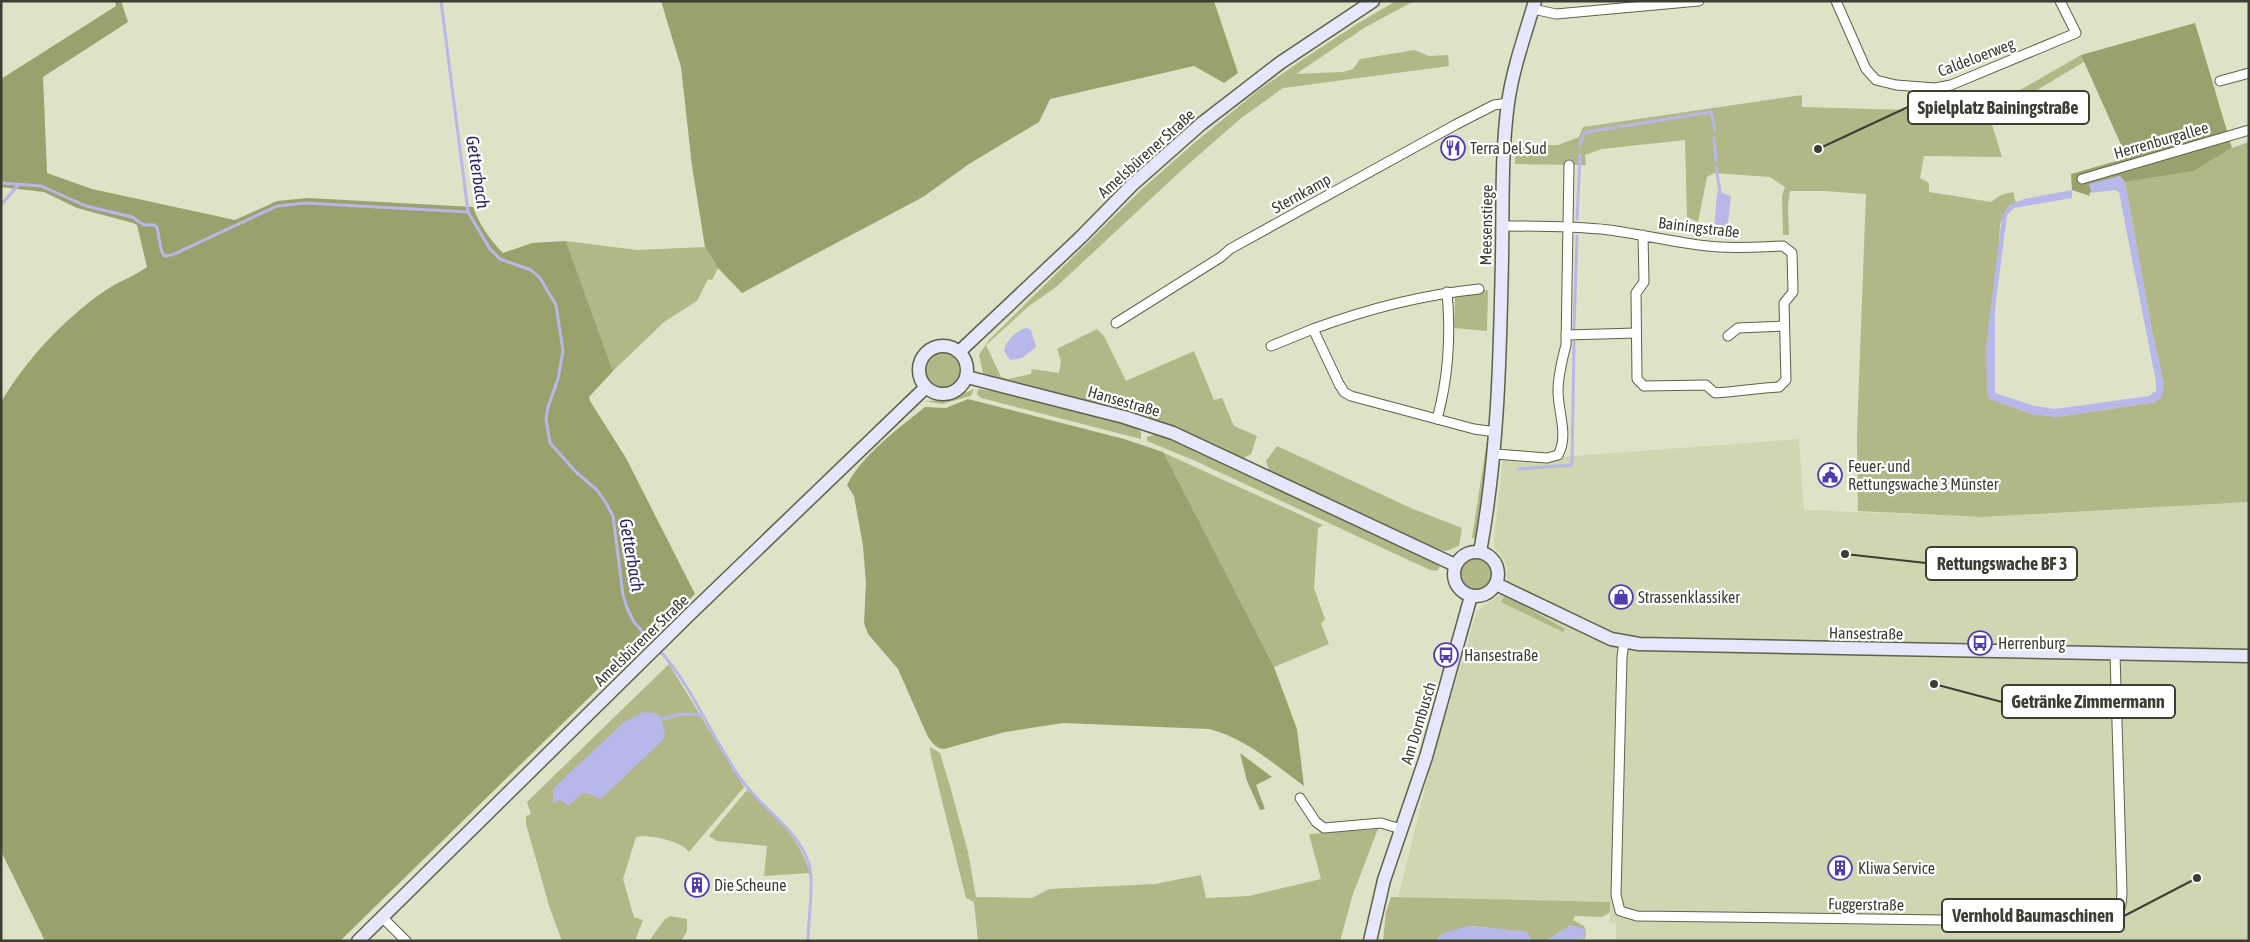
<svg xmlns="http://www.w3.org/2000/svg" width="2250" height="942" viewBox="0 0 2250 942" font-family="'Asap Condensed',sans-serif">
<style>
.built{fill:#d1d6b2}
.green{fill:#b1b787}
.forest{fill:#9ba16d}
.water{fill:#b7b7e9}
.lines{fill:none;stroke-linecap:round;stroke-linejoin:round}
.stream{stroke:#b7b7e9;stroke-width:3}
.street-casing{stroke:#5f6249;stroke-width:11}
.secondary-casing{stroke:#5f6249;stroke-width:15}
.street{stroke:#fff;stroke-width:9}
.secondary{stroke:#e6e6fd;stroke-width:12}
.labels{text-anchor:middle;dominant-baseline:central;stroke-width:4.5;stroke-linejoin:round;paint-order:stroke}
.street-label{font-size:16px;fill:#3c3e33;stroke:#fff}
.poi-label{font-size:16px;fill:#3c3e33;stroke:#fff;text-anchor:start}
.water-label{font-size:18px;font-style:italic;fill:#302864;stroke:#fff}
.leader{fill:none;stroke:#3c3e33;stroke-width:2}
.callout-dot{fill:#3c3e33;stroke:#fff;stroke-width:2}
.callout{fill:#fff;stroke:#3c3e33;stroke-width:2}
.callout-label{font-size:18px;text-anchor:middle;font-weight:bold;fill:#3c3e33}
</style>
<rect width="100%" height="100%" fill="#dee2c6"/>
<!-- built -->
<polygon class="built" points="1799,439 1804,510 1982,517 2249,502 2249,941 1616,941 1616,923 1610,922 1610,902 1398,898 1432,760 1477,611 1499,595 1506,581 1507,568 1501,555 1495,549 1494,540 1503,455 1547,458"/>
<!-- green -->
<g class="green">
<polygon points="1396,1 1414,1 1364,28 1296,74 1343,72 1353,69 1360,59 1414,50 1429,56 1448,55 1449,66 1283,88 1240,119 1184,168 1056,287 1029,306 986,345 1001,377 1008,379 1031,374 1032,369 1059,373 1061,361 1057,349 1097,329 1104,336 1126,381 1194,351 1214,400 1222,398 1234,426 1257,436 1251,454 1242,459 983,373 979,355 988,341 1140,191 1193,144 1260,89 1308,56 1360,22"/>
<polygon points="2081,55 2084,62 1990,118 2002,157 1924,156 1920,178 1929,183 1929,192 1991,202 2001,195 2013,192 2016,203 2008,206 2000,224 1990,399 2032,414 2057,417 2156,402 2164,384 2153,336 2125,182 2194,171 2232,148 2249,142 2249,502 1982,517 1858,511 1857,435 1866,194 1824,191 1790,191 1788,205 1789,235 1783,235 1782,196 1785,187 1770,177 1714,173 1707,177 1698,222 1687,217 1685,140 1602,149 1585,155 1586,165 1515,164 1516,145 1558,145 1579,137 1583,127 1802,95 1802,107 1982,112"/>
<polygon points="566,241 637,250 705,247 718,268 712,280 708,279 697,301 664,322 613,371"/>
<polygon points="1488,290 1487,331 1454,328 1455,297 1459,293"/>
<circle cx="942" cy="371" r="18"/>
<polygon points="974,389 971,396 942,404 925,401 948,400"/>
<polygon points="978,389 999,392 1138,428 1141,433 1141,439 981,398 977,394"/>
<polygon points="1156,434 1186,445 1431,560 1440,567 1437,571 1430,570 1191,459 1147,441 1147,437"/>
<polygon points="1487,440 1489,442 1489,450 1479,524 1475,538 1472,538"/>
<polygon points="1277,446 1413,509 1462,528 1459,546 1446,551 1436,549 1269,471 1266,461"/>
<polygon points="1162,452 1323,525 1318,528 1314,588 1325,619 1321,624 1329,644 1274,667"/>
<circle cx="1476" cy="574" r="15"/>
<polygon points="1504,597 1521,604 1565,629 1563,632 1501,602"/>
<path d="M669,664L744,787L689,852C681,841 650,834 636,837L623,879L634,917L643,920L636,938L637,941H562L550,909L526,824V816L531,814L527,802Z"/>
<polygon points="930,747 940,753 950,786 968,852 976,897 1032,898 1049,889 1155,884 1201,875 1206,898 1249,896 1321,879 1309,834 1378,829 1353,894 1340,941 978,941 974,902 966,898 931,756"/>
<path d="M747,790C772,811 801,840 810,873L764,876L767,846L717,841L709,836Z"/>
<polygon points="1391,897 1610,902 1610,912 1602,917 1575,916 1573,920 1584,926 1586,931 1585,939 1570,941 1583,938 1585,930 1571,925 1546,941 1532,941 1526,932 1472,926 1444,933 1434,941 1383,941 1386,912"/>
<polygon points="671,916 687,919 687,931 681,941 649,941 665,919"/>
</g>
<!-- forest -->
<g class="forest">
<path d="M115,1H121L128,22L43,77L47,173L92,189L235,220L277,201L308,198L473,207C479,224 490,240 503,253L532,243L566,241L613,371L589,397L590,401L626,458L695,594L340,941H45L1,851V402C27,359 62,321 103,292C117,282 133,277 147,267L137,225L133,223L77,208L44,192L1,187V79L116,6Z"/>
<polygon points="661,1 1214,1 1238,73 1224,83 1194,66 1050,99 1039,122 969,164 923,197 742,293 718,268 705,247 692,166 681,67"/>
<polygon points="2195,23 2232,148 2194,171 2125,182 2120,176 2089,185 2092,192 2089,193 2090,196 2072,190 2071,174 2127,158 2081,55"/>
<path d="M968,399L1124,439L1163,452L1274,667L1297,729L1304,786C1274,764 1245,738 1209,729L1063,723L1005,732L944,749C936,749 933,743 928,737L898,669L868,634L864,623L866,583L863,546L854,496L847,485C862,455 899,428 925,407L946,408Z"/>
<polygon points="1240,753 1272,777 1256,785 1265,809 1260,810 1247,781"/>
</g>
<!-- water -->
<g class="water">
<polygon points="2120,176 2125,182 2153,336 2164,384 2162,397 2156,402 2057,417 2032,414 1990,399 1987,394 1986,346 2002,217 2008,206 2024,199 2072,190 2072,198 2014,208 2007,215 1995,309 1995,393 2035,406 2055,409 2149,396 2156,391 2156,382 2119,192 2115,190 2089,193 2092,191 2089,184"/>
<polygon points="1720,192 1731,196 1728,223 1729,231 1727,234 1714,232 1717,193"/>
<path d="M1027,328L1031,330L1036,347L1022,358L1010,360L1004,351C1005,341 1018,329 1027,328Z"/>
<polygon points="643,712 656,713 661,717 665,733 663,740 601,799 586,793 581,794 569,806 560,800 553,803 553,790 556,786 623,723"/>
<polygon points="1571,925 1584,929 1585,937 1570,941 1546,941"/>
<polygon points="1468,926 1522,931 1528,933 1532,941 1434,941 1444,933"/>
</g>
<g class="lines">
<!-- stream -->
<g class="stream">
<polyline points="441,1 468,212 490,249 500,259 531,270 540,278 556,305 563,351 558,379 548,407 546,419 550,443 576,472 597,490 606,503 613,516 623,595 627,608 634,622 654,645"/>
<polyline points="1714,138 1716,161"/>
<polyline points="1580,146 1583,135 1587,132 1711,112 1715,130"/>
<polyline points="1716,167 1720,192"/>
<polyline points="1,183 41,186 86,206 132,217 144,225 154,225 157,227 161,249 164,256 172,255 277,206 305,203 468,212"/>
<polyline points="1,205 19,184"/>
<polyline points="1577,219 1580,155"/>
<polyline points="1574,328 1577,236"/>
<polyline points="1518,469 1572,465 1574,342"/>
<path d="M659,650C694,688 712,740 743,782C763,809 796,829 808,861C815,880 808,919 808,941"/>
<polyline points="662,719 680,714 702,715"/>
</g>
<!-- street casing -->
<g class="street-casing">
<g id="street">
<polyline points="1836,1 1866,69 1876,80 1896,85 1935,88 1951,85 2076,33 2060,1"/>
<polyline points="1533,9 1556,14 1699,1"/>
<polyline points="2220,81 2249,73"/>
<polyline points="2082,179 2249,130"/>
<path d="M1502,226C1538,226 1573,226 1609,230C1639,234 1669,241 1699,245C1727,249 1755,247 1783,246L1792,253L1793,292L1784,303L1786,380L1779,387C1756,388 1737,392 1715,393L1706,385L1644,386L1637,379L1636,293L1644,282L1643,235"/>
<polyline points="1116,323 1221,257 1230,249 1455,125 1494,105 1508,103"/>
<path d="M1313,329C1367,309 1421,295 1479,289"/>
<polyline points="1566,335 1636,333"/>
<polyline points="1728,336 1738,328 1784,326"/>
<polyline points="1271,346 1313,329 1339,384 1344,392 1351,396 1474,429 1496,432"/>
<path d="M1437,419C1449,376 1451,336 1447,292"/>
<path d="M1495,454L1547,458L1558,455C1569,435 1558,413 1558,391C1558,376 1562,360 1566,345L1569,165"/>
<path d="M1624,642L1622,657L1616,895L1620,911L1637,916L2098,922C2120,919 2121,912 2122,892L2115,654"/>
<polyline points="1300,798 1316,822 1324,828 1381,823 1401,829"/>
<polyline points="383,918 406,941"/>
</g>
</g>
<!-- secondary casing -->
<g class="secondary-casing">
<g id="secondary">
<circle cx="943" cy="370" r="24"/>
<polyline points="959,352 1080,238 1132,185 1201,124 1280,63 1373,1"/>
<polyline points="967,377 1124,417 1173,433 1455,565"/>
<circle cx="1476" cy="574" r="22"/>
<path d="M1480,552C1498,455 1500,357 1502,258C1503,207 1501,155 1508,103C1513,68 1525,35 1535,1"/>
<polyline points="1496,584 1611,639 1639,644 2249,656"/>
<polyline points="358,941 690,614 925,388"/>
<polyline points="1370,941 1384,880 1426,757 1471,596"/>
</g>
</g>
<!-- street -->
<use href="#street" class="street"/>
<!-- secondary -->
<use href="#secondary" class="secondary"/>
</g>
<!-- icons -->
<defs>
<g id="restaurant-ring" transform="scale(1.25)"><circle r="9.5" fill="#fff" stroke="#523cb4" stroke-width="1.5"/><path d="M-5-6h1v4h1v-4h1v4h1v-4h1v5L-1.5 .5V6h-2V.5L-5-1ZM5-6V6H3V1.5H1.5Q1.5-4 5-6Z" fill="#523cb4"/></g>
<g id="civic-ring" transform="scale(1.25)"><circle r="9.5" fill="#fff" stroke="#523cb4" stroke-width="1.5"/><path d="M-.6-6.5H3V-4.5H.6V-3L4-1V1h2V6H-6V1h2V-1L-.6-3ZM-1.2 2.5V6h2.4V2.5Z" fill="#523cb4"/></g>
<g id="shop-ring" transform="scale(1.25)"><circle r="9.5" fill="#fff" stroke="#523cb4" stroke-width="1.5"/><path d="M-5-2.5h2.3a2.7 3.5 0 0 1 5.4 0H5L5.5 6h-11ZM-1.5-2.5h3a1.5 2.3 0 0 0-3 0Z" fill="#523cb4"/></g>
<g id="bus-ring" transform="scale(1.25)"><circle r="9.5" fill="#fff" stroke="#523cb4" stroke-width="1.5"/><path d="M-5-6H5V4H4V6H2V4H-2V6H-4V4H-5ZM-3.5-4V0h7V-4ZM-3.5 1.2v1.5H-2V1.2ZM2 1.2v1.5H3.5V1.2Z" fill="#523cb4"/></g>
<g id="building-ring" transform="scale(1.25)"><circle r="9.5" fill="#fff" stroke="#523cb4" stroke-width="1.5"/><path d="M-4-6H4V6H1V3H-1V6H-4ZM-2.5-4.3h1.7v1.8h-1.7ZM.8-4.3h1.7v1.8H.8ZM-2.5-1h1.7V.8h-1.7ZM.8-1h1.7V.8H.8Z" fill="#523cb4"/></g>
</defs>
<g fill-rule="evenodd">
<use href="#restaurant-ring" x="1453" y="148"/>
<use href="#civic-ring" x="1830" y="475"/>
<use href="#shop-ring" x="1621" y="597"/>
<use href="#bus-ring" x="1980" y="643"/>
<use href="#bus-ring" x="1446" y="655"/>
<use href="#building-ring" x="1840" y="868"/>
<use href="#building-ring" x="697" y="885"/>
</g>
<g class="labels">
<!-- street labels -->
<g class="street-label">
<text transform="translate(1976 57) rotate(-21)">Caldeloerweg</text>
<text transform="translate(2161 140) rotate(-16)">Herrenburgallee</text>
<text transform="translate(1146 153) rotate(-42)">Amelsbürener Straße</text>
<text transform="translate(1301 193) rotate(-29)">Sternkamp</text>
<text transform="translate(1486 225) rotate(-89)">Meesenstiege</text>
<text transform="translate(1699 227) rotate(7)">Bainingstraße</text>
<text transform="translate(1124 401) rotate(16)">Hansestraße</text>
<text transform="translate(1866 633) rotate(1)">Hansestraße</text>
<text transform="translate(641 640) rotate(-44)">Amelsbürener Straße</text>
<text transform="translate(1418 723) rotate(-73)">Am Dornbusch</text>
<text transform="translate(1866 904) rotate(1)">Fuggerstraße</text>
</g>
<!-- poi labels -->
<g class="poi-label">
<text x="1470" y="148">Terra Del Sud</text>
<text x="1848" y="466">Feuer- und<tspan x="1848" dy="18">Rettungswache 3 Münster</tspan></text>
<text x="1638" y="597">Strassenklassiker</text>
<text x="1998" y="643">Herrenburg</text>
<text x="1464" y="655">Hansestraße</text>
<text x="1858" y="868">Kliwa Service</text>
<text x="714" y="885">Die Scheune</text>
</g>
<!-- water labels -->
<g class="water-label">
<text transform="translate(478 172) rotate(81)">Getterbach</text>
<text transform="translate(632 555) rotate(80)">Getterbach</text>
</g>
</g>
<!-- callouts -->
<path class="leader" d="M1818 149L1908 107M1845 554L1926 563M1934 684L2002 702M2197 878L2124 916"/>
<g class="callout-dot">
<circle cx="1818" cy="149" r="5"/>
<circle cx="1845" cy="554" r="5"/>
<circle cx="1934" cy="684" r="5"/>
<circle cx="2197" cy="878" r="5"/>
</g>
<g class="callout">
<rect x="1908" y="91" width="181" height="33" rx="5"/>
<rect x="1926" y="547" width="151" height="33" rx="5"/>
<rect x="2002" y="685" width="173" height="33" rx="5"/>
<rect x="1942" y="899" width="182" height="33" rx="5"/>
</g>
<g class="callout-label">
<text x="1998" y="114">Spielplatz Bainingstraße</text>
<text x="2002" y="570">Rettungswache BF 3</text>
<text x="2088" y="708">Getränke Zimmermann</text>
<text x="2033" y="922">Vernhold Baumaschinen</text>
</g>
<!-- border -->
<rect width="2250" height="942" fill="none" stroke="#3c3e33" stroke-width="5"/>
</svg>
